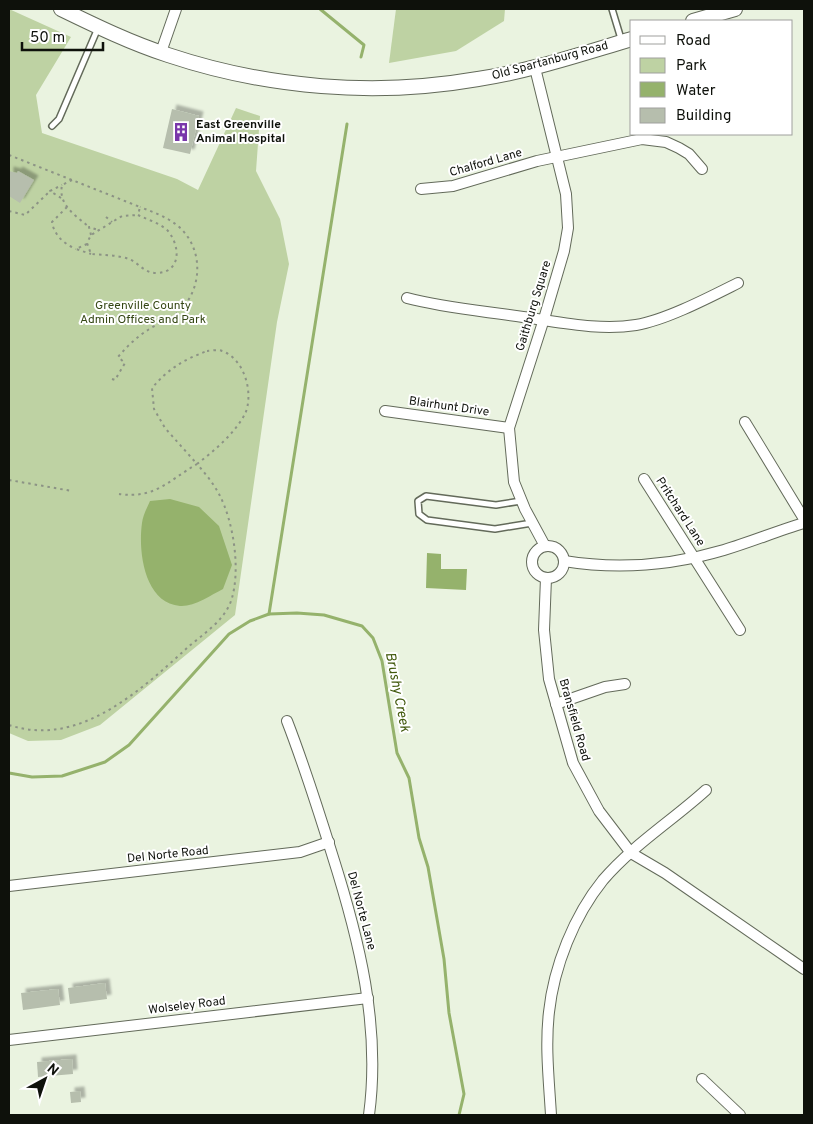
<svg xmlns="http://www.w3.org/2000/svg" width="813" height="1124" viewBox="0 0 813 1124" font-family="Overpass,sans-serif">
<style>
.green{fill:#bed2a3}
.water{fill:#95b26c}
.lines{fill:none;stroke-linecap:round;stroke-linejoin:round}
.stream{stroke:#95b26c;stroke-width:3}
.building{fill:#b6bead;filter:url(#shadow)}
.lane-casing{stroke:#636a5a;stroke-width:8}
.street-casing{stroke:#636a5a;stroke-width:12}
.secondary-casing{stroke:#636a5a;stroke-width:16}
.path{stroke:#8c9385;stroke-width:2;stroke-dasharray:2.5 4;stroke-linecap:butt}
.lane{stroke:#fff;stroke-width:5}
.street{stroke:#fff;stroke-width:10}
.secondary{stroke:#fff;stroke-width:14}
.labels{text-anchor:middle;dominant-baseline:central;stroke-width:4;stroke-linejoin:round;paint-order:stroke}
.street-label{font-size:12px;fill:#0e110b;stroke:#fff}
.poi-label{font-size:12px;font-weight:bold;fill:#0e110b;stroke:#fff;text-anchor:start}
.park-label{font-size:12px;fill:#354714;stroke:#fff}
.water-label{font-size:14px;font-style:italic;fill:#41590c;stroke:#fff}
</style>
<defs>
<filter id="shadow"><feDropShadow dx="4.5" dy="-4.5" stdDeviation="1" flood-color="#0004"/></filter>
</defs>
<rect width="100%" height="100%" fill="#eaf3e0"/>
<!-- green -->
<g class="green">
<polygon points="9,9 71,37 36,95 42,133 177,179 198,190 236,108 260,116 256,171 280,219 289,264 277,322 235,615 100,725 61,740 28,741 9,733"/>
<polygon points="396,9 505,9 504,21 456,51 389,63"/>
</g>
<!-- water -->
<g class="water">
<path d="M170,499L199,507L219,526L232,565L223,589C211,595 194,607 180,606C144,603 138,551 142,523C143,515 147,508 150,501Z"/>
<polygon points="427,553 441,554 441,569 467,569 466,590 426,588"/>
</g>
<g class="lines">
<!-- stream -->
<g class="stream">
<polyline points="320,9 364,45 361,57"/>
<polyline points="269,614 347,124"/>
<polyline points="9,773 32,777 62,776 105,762 129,745 229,634 250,621 269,614 297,613 324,615 362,626 373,638 382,661 397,753 409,778 419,838 428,867 444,959 449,1013 464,1094 459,1115"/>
</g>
</g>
<!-- building -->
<g class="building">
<polygon points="172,109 199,116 190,154 163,148"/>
<polygon points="9,171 17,173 18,171 34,180 20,203 9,196"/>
<polygon points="105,983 107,999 70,1004 68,988"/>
<polygon points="58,989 60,1005 23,1010 21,993"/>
<polygon points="72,1059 73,1074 38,1077 37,1062"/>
<polygon points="80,1091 81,1102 71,1103 70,1092"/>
</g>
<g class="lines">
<!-- lane casing -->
<g class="lane-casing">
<g id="lane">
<polyline points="612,9 622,42"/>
<polyline points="52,126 59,119 98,28"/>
<polyline points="521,501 496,505 426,496 418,501 419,514 427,520 495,529 532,523"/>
</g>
</g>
<!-- street casing -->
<g class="street-casing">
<g id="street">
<polyline points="161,52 176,9"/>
<polyline points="535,68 566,194 568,228 564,251 544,319 509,428 514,482 525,509 545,546"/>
<polyline points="421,189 453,186 537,161 642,139 666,142 679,148 689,154 702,169"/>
<path d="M407,298C445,308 484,311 523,317C560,322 599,331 636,325C666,320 710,297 738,283"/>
<polyline points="385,411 509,428"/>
<polyline points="745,422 804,519"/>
<polyline points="644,479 740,630"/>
<circle cx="548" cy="562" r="16"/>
<path d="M564,561C619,570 670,566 724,550C751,542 777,531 804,523"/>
<polyline points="546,578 544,630 549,679 573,763 599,811 631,853 665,873 804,969"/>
<polyline points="556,704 605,687 625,684"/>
<path d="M287,721C304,765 318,809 332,854C359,939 381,1026 369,1115"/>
<polyline points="9,886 300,852 329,842"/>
<polyline points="9,1040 368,998"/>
<polyline points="702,1079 740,1115"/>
<path d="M551,1115C549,1081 545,1046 549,1012C554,966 574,916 603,880C633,845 673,820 706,790"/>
</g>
</g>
<!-- secondary casing -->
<g class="secondary-casing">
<g id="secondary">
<path d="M61,9C96,26 131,43 168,55C267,88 375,97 478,79C531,71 581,54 632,39"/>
<polyline points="693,21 735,9"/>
</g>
</g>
<!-- path -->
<g class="path">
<polyline points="9,155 140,207 138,215"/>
<path d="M72,180L62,185C58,205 75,215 89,227"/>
<polyline points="61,198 50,191 62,185"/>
<path d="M67,207L52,222C54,235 64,244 76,249"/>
<polyline points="9,211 25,215 50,191"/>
<path d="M138,215C148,220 160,223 168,231C181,247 181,273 156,273C144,273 139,263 129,259C118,255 102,255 91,254L87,243L91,235L122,216Z"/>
<polyline points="106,217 112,222"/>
<polyline points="91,235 89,227 98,230"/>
<polyline points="87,244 76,249 91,254"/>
<path d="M207,351C211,351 218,349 222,351C245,359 254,394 245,414C235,433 214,451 197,464L165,428L154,409L152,388C168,369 183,360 207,351Z"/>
<path d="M112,379L115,380L125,363L118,357C129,344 140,334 156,325C162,321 170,319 176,314C203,292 205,249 178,226C167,217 153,212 140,207"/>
<polyline points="9,480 72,491"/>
<path d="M9,725C78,748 139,692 187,648C202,635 224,621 231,601C241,572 234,522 219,494C213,483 205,473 197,464C168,481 155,499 119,494"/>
</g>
<!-- lane -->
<use href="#lane" class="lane"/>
<!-- street -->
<use href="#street" class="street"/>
<!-- secondary -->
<use href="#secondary" class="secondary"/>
</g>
<!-- icons -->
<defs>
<g id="building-bare" transform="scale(1.5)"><path d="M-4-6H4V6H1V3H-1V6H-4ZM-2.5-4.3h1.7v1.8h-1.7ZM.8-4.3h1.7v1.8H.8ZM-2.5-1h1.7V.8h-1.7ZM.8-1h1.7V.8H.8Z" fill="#7936aa" stroke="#fff" stroke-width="2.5" paint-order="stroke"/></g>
</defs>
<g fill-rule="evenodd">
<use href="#building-bare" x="181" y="132"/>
</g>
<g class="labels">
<!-- street labels -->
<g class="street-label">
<text transform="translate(550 61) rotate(-15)">Old Spartanburg Road</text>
<text transform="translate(486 163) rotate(-16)">Chalford Lane</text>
<text transform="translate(534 306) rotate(-73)">Gaithburg Square</text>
<text transform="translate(449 407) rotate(8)">Blairhunt Drive</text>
<text transform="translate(680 512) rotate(57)">Pritchard Lane</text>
<text transform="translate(574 720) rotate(74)">Bransfield Road</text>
<text transform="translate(168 855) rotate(-6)">Del Norte Road</text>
<text transform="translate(361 911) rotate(75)">Del Norte Lane</text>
<text transform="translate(187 1006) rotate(-7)">Wolseley Road</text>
</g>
<!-- poi labels -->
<g class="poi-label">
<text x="196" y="125">East Greenville<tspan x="196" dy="14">Animal Hospital</tspan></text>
</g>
<!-- park labels -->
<g class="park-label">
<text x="143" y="306">Greenville County<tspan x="143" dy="14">Admin Offices and Park</tspan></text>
</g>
<!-- water labels -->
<g class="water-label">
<text transform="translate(397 692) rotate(79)">Brushy Creek</text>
</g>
</g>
<!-- border -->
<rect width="813" height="1124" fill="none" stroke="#0e110b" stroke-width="20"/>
<!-- legend -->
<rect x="630" y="20" width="162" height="115" fill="#ffffff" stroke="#9fa09d"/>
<rect x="640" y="36" width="25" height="8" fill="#ffffff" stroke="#9fa09d"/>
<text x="676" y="45" font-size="15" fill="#0e110b">Road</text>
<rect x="640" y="58" width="25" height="15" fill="#bed2a3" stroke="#9fa09d"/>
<text x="676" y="70" font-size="15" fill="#0e110b">Park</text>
<rect x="640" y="82" width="25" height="15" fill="#95b26c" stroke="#9fa09d"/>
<text x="676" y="95" font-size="15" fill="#0e110b">Water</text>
<rect x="640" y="108" width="25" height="15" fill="#b6bead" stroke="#9fa09d"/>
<text x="676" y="120" font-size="15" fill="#0e110b">Building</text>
<!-- north arrow -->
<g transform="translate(45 1079) rotate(40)" stroke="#ffffff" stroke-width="4" paint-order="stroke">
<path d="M0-4L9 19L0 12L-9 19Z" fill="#0e110b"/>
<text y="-8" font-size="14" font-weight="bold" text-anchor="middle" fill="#0e110b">N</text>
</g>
<!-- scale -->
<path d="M22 42v8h81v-8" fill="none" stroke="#0e110b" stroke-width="2.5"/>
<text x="30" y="42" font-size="15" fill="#0e110b" stroke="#ffffff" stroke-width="4" paint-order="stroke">50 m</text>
</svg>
